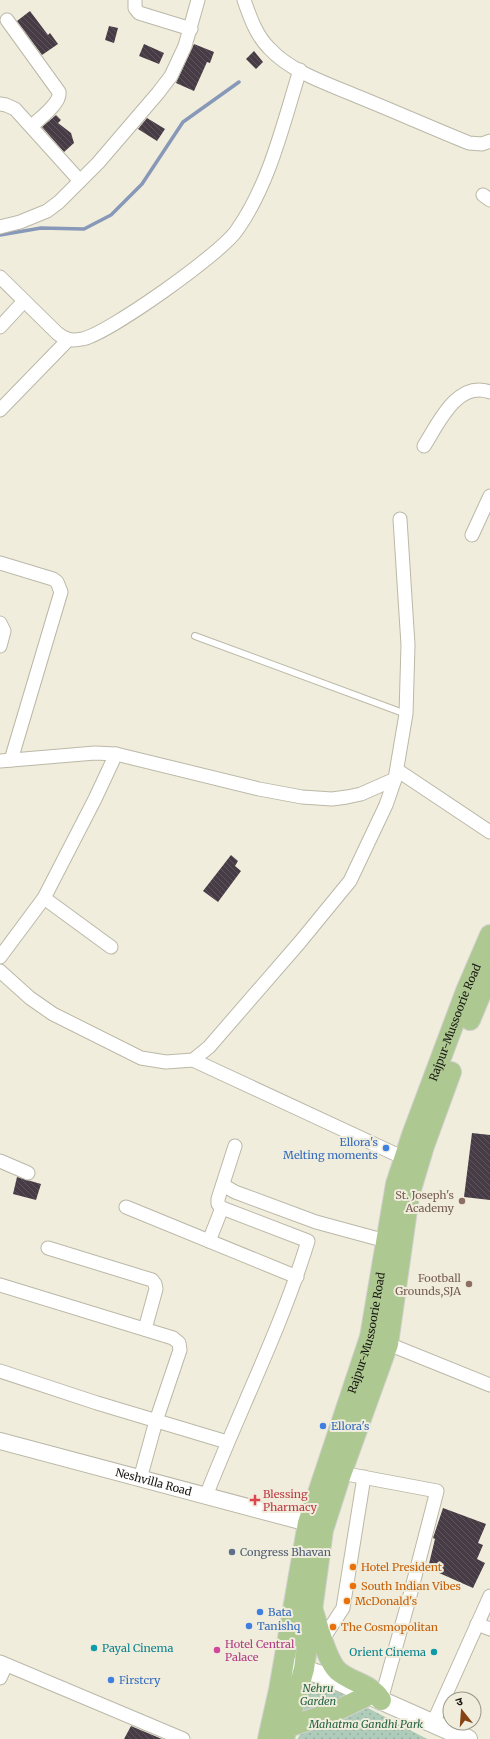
<svg xmlns="http://www.w3.org/2000/svg" width="490" height="1739" viewBox="0 0 490 1739" font-family="Merriweather,'Noto Sans Devanagari',serif">
<style>
.park{fill:url(#park-dots)}
.lines{fill:none;stroke-linecap:round;stroke-linejoin:round}
.stream{stroke:#8798b8;stroke-width:3.5}
.building{fill:url(#building-back-hatch)}
.service-casing{stroke:#bbb8a8;stroke-width:8}
.minor-casing{stroke:#bbb8a8;stroke-width:15}
.tertiary-casing{stroke:#bbb8a8;stroke-width:18}
.secondary-casing{stroke:#bbb8a8;stroke-width:20}
.primary-casing{stroke:#d1d0cf;stroke-width:22}
.service{stroke:#fff;stroke-width:6}
.minor{stroke:#fff;stroke-width:13}
.tertiary{stroke:#fff;stroke-width:16}
.secondary{stroke:#fff;stroke-width:18}
.primary{stroke:#adc991;stroke-width:20}
.shop-dot{fill:#3f7fe0;stroke:#f0eddc;stroke-width:1.5}
.education-dot{fill:#8d6e63;stroke:#f0eddc;stroke-width:1.5}
.health-dot{fill:#e0444e;stroke:#f0eddc;stroke-width:1.5}
.service-dot{fill:#5c6f8a;stroke:#f0eddc;stroke-width:1.5}
.food-dot{fill:#e8710a;stroke:#f0eddc;stroke-width:1.5}
.culture-dot{fill:#0f9aa8;stroke:#f0eddc;stroke-width:1.5}
.hotel-dot{fill:#d1479c;stroke:#f0eddc;stroke-width:1.5}
.labels{text-anchor:middle;dominant-baseline:central;stroke-width:4;stroke-linejoin:round;paint-order:stroke}
.street-label{font-size:11px;fill:#181610;stroke:#f0eddc}
.shop-label{font-size:11px;fill:#366cbe;stroke:#f0eddc;text-anchor:start}
.education-label{font-size:11px;fill:#785e54;stroke:#f0eddc;text-anchor:end}
.health-label{font-size:11px;fill:#be3a42;stroke:#f0eddc;text-anchor:start}
.service-label{font-size:11px;fill:#4e5e75;stroke:#f0eddc;text-anchor:start}
.food-label{font-size:11px;fill:#c56008;stroke:#f0eddc;text-anchor:start}
.hotel-label{font-size:11px;fill:#b23c85;stroke:#f0eddc;text-anchor:start}
.culture-label{font-size:11px;fill:#0d838f;stroke:#f0eddc;text-anchor:start}
.park-label{font-size:11px;font-style:italic;fill:#256343;stroke:#f0eddc}
</style>
<defs>
<pattern id="park-dots" width="8" height="8" patternUnits="userSpaceOnUse"><rect width="8" height="8" fill="#afcbb9"/><path d="M2 2h.1M6 6h.1" fill="none" stroke="#96ae9e" stroke-width="1.8" stroke-linecap="round"/></pattern>
<pattern id="building-back-hatch" width="6" height="6" patternUnits="userSpaceOnUse"><rect width="6" height="6" fill="#473b45"/><path d="M-1 5l2 2M0 0l6 6M5-1l2 2" fill="none" stroke="#5e545c"/></pattern>
</defs>
<rect width="100%" height="100%" fill="#f0eddc"/>
<!-- park -->
<g class="park">
<polygon points="308,1679 332,1685 349,1700 300,1715"/>
<polygon points="368,1708 427,1739 298,1739 302,1729"/>
</g>
<g class="lines">
<!-- stream -->
<polyline class="stream" points="0,235 41,228 84,229 111,215 142,184 183,122 239,82"/>
</g>
<!-- building -->
<g class="building">
<polygon points="30,11 48,35 50,33 58,44 42,55 17,21"/>
<polygon points="109,26 118,28 114,43 105,40"/>
<polygon points="144,44 164,53 159,64 139,56"/>
<polygon points="194,44 214,52 210,63 207,62 194,91 176,83"/>
<polygon points="254,51 263,62 256,69 246,59"/>
<polygon points="56,115 61,120 58,123 71,133 74,143 64,152 42,127"/>
<polygon points="147,118 165,129 157,141 138,129"/>
<polygon points="231,855 238,861 235,866 241,871 218,902 203,891"/>
<polygon points="472,1133 490,1135 490,1200 464,1197"/>
<polygon points="17,1177 41,1184 36,1200 13,1194"/>
<polygon points="443,1508 486,1524 478,1543 483,1545 477,1559 485,1563 473,1588 428,1568 435,1539 433,1538"/>
<polygon points="131,1726 162,1739 124,1739"/>
</g>
<g class="lines">
<!-- service casing -->
<g class="service-casing">
<polyline id="service" points="195,636 406,714"/>
</g>
<!-- minor casing -->
<g class="minor-casing">
<g id="minor">
<polyline points="135,0 135,8 139,13 191,29"/>
<path d="M244,0C250,17 256,35 269,48C292,73 329,84 359,97C396,112 432,128 469,143L482,144L490,141"/>
<path d="M7,20L59,92C61,103 40,118 32,126"/>
<polyline points="0,104 6,105 15,109 80,181"/>
<polyline points="483,195 490,200"/>
<polyline points="0,227 20,222 47,211 59,202 98,163 158,93 171,76 185,46 198,0"/>
<path d="M0,277L57,333C65,340 72,341 82,339C108,334 222,253 237,230C270,183 283,124 300,70"/>
<polyline points="0,327 24,301"/>
<polyline points="0,410 68,340"/>
<path d="M424,446C438,424 457,380 490,392"/>
<polyline points="472,535 490,496"/>
<polyline points="0,563 53,579 57,582 61,592 11,760"/>
<polyline points="0,623 4,631 0,646"/>
<polyline points="0,761 95,753 116,754 259,789 302,797 332,799 347,797 361,794 395,779"/>
<polyline points="397,770 490,832"/>
<polyline points="44,898 111,947"/>
<polyline points="0,957 44,898 95,799 116,754"/>
<polyline points="0,971 30,998 53,1014 141,1058 166,1062 193,1060 209,1047 300,942 350,881 386,805 395,779 406,714 408,645 400,519"/>
<polyline points="193,1060 404,1158"/>
<polyline points="0,1161 28,1173"/>
<polyline points="223,1185 235,1192 316,1222 386,1241"/>
<polyline points="126,1207 297,1277"/>
<polyline points="209,1241 222,1208"/>
<polyline points="48,1248 152,1280 155,1284 156,1289 145,1329"/>
<polyline points="0,1285 173,1338 179,1343 180,1350 156,1421 140,1479"/>
<polyline points="381,1341 490,1385"/>
<polyline points="0,1371 97,1403 227,1442"/>
<polyline points="341,1473 437,1491 408,1603 381,1700"/>
<path d="M206,1496C239,1411 281,1329 308,1241L222,1208L218,1204V1199L235,1146"/>
<polyline points="477,1624 490,1629"/>
<polyline points="323,1639 343,1608 364,1477"/>
<polyline points="0,1662 183,1739"/>
<polyline points="0,1678 6,1665"/>
<polyline points="433,1723 490,1596"/>
</g>
</g>
<!-- tertiary casing -->
<g class="tertiary-casing">
<g id="tertiary">
<path id="s1" d="M0,1441L308,1523"/>
</g>
</g>
<!-- secondary casing -->
<g class="secondary-casing">
<polyline id="secondary" points="289,1666 304,1669 335,1680 468,1739"/>
</g>
<!-- primary casing -->
<g class="primary-casing">
<g id="primary">
<polyline points="470,1020 490,972"/>
<path d="M313,1611C318,1626 327,1661 338,1671C352,1683 370,1683 381,1700"/>
<polyline points="288,1727 334,1712 369,1695"/>
<path id="s2" d="M268,1739L279,1690L308,1523L370,1337L396,1184L412,1135L466,991L490,935"/>
<polyline points="284,1739 304,1669 323,1530 340,1477 388,1344 409,1196 424,1146 451,1072"/>
</g>
</g>
<!-- service -->
<use href="#service" class="service"/>
<!-- minor -->
<use href="#minor" class="minor"/>
<!-- tertiary -->
<use href="#tertiary" class="tertiary"/>
<!-- secondary -->
<use href="#secondary" class="secondary"/>
<!-- primary -->
<use href="#primary" class="primary"/>
</g>
<!-- markers -->
<g class="shop-dot">
<circle cx="386" cy="1148" r="4"/>
<circle cx="323" cy="1426" r="4"/>
<circle cx="260" cy="1612" r="4"/>
<circle cx="249" cy="1626" r="4"/>
<circle cx="111" cy="1680" r="4"/>
</g>
<g class="education-dot">
<circle cx="462" cy="1201" r="4"/>
<circle cx="469" cy="1284" r="4"/>
</g>
<path class="health-dot" d="M253 1494h4v4h4v4h-4v4h-4v-4h-4v-4h4z"/>
<circle class="service-dot" cx="232" cy="1552" r="4"/>
<g class="food-dot">
<circle cx="353" cy="1567" r="4"/>
<circle cx="353" cy="1586" r="4"/>
<circle cx="347" cy="1601" r="4"/>
<circle cx="333" cy="1627" r="4"/>
</g>
<g class="culture-dot">
<circle cx="94" cy="1648" r="4"/>
<circle cx="434" cy="1652" r="4"/>
</g>
<circle class="hotel-dot" cx="217" cy="1650" r="4"/>
<g class="labels">
<!-- street labels -->
<g class="street-label">
<text stroke="none"><textPath href="#s2" startOffset="743">Rajpur-Mussoorie Road</textPath></text>
<text stroke="none"><textPath href="#s2" startOffset="419">Rajpur-Mussoorie Road</textPath></text>
<text stroke="none"><textPath href="#s1" startOffset="159">Neshvilla Road</textPath></text>
</g>
<!-- shop labels -->
<g class="shop-label">
<text x="378" y="1142" text-anchor="end">Ellora's<tspan x="378" dy="13">Melting moments</tspan></text>
<text x="331" y="1426">Ellora's</text>
<text x="268" y="1612">Bata</text>
<text x="257" y="1626">Tanishq</text>
<text x="119" y="1680">Firstcry</text>
</g>
<!-- education labels -->
<g class="education-label">
<text x="454" y="1195">St. Joseph's<tspan x="454" dy="13">Academy</tspan></text>
<text x="461" y="1278">Football<tspan x="461" dy="13">Grounds,SJA</tspan></text>
</g>
<!-- health labels -->
<g class="health-label">
<text x="263" y="1494">Blessing<tspan x="263" dy="13">Pharmacy</tspan></text>
</g>
<!-- service labels -->
<g class="service-label">
<text x="240" y="1552">Congress Bhavan</text>
</g>
<!-- food labels -->
<g class="food-label">
<text x="361" y="1567">Hotel President</text>
<text x="361" y="1586">South Indian Vibes</text>
<text x="355" y="1601">McDonald's</text>
<text x="341" y="1627">The Cosmopolitan</text>
</g>
<!-- hotel labels -->
<g class="hotel-label">
<text x="225" y="1644">Hotel Central<tspan x="225" dy="13">Palace</tspan></text>
</g>
<!-- culture labels -->
<g class="culture-label">
<text x="102" y="1648">Payal Cinema</text>
<text x="426" y="1652" text-anchor="end">Orient Cinema</text>
</g>
<!-- park labels -->
<g class="park-label">
<text x="318" y="1688">Nehru<tspan x="318" dy="13">Garden</tspan></text>
<text x="366" y="1724">Mahatma Gandhi Park</text>
</g>
</g>
<!-- north arrow -->
<g transform="translate(462 1711) rotate(343)"><circle r="19" fill="#f0eddc" stroke="#9a978a"/>
<path d="M0-3L7 15L0 10L-7 15Z" fill="#854213"/>
<text y="-6" font-size="11" font-weight="bold" text-anchor="middle" fill="#181610">उ</text>
</g>
</svg>
